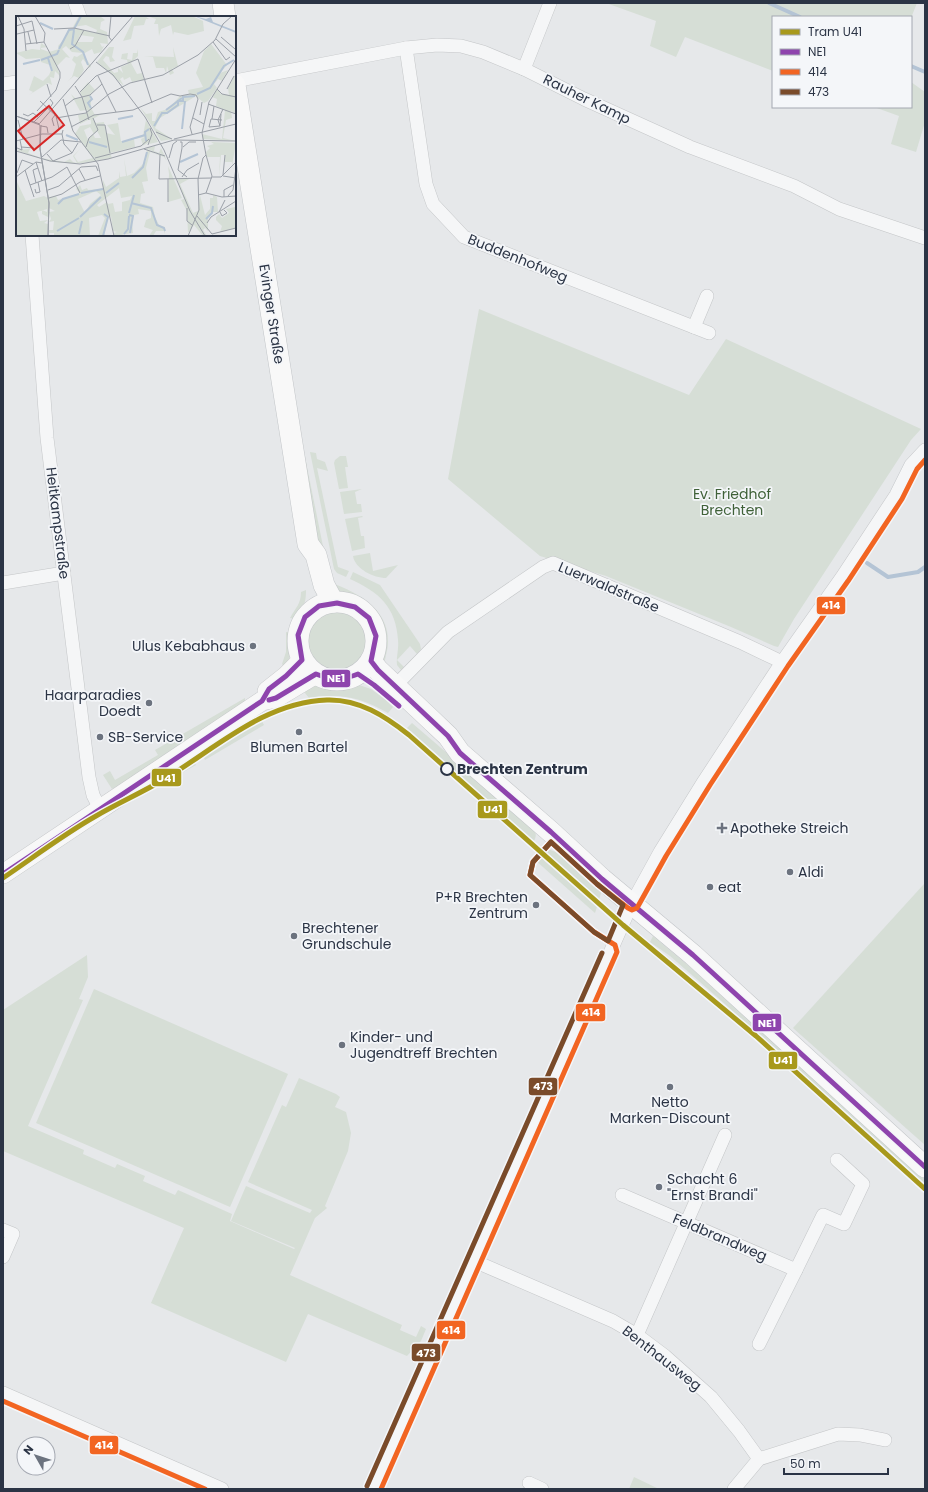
<svg xmlns="http://www.w3.org/2000/svg" width="928" height="1492" viewBox="0 0 928 1492" font-family="Poppins,sans-serif">
<style>
.green{fill:#d6ded6}
.lines{fill:none;stroke-linecap:round;stroke-linejoin:round}
.stream{stroke:#b4c4d5;stroke-width:4}
.street-casing{stroke:#c4c6c8;stroke-width:14}
.secondary-casing{stroke:#c4c6c8;stroke-width:20}
.primary-casing{stroke:#c2c5c8;stroke-width:22}
.street{stroke:#f5f6f7;stroke-width:13}
.secondary{stroke:#f8f8f8;stroke-width:19}
.primary{stroke:#f8f8f8;stroke-width:21}
.bus-1-casing{stroke:#f4f6f9;stroke-width:8}
.bus-2-casing{stroke:#f4f6f9;stroke-width:8}
.bus-3-casing{stroke:#f4f6f9;stroke-width:8}
.bus-1{stroke:#8e44ad;stroke-width:5}
.bus-2{stroke:#f26522;stroke-width:5}
.bus-3{stroke:#7a4b2a;stroke-width:5}
.tram-1-casing{stroke:#f4f6f9;stroke-width:8}
.tram-1{stroke:#a8991c;stroke-width:5}
.poi-dot{fill:#6c737f;stroke:#f4f6f9;stroke-width:1.5}
.stop-dot{fill:#f4f6f9;stroke:#2b3445;stroke-width:2}
.labels{text-anchor:middle;dominant-baseline:central;stroke-width:3.5;stroke-linejoin:round;paint-order:stroke}
.street-label{font-size:14px;fill:#2b3445;stroke:#f4f6f9}
.park-label{font-size:14px;fill:#3f6138;stroke:#f4f6f9}
.poi-label{font-size:14px;fill:#2b3445;stroke:#f4f6f9;text-anchor:start}
.stop-label{font-size:14px;font-weight:bold;fill:#2b3445;stroke:#f4f6f9;text-anchor:start}
.inset-river{fill:none;stroke:#b4c4d5;stroke-width:2}
.inset-road{fill:none;stroke:#9ba0a8;stroke-width:1}
.view{fill:#d62828;fill-opacity:0.15;stroke:#d62828;stroke-width:2}
.inset-edge{fill:none;stroke:#2b3445;stroke-width:2}
.line-badge{stroke:#f4f6f9;stroke-width:1.5}
.badge-label{font-size:11px;text-anchor:middle;font-weight:bold;fill:#fff}
</style>
<rect width="100%" height="100%" fill="#e6e8ea"/>
<!-- green -->
<g class="green">
<polygon points="606,3 917,3 911,18 773,17 773,71 685,37 676,57 650,46 656,21"/>
<polygon points="911,82 925,92 925,122 916,152 891,144 899,116 874,107 911,107"/>
<polygon points="479,309 689,395 726,339 921,429 911,440 794,619 778,647 774,646 731,627 606,576 540,556 448,479"/>
<polygon points="310,452 316,453 317,459 325,462 328,471 317,468 338,567 349,571 346,577 337,573 334,569"/>
<polygon points="340,456 346,456 348,467 345,467 348,488 339,489 334,463 335,460"/>
<polygon points="305,457 327,566 318,540 302,458"/>
<polygon points="362,489 355,492 357,504 361,504 362,512 344,514 340,492"/>
<polygon points="362,516 363,517 358,518 361,536 364,536 365,548 352,551 345,519"/>
<path d="M370,553L373,571L398,565L386,578C374,578 355,569 353,556Z"/>
<path d="M353,572L380,585L420,644L421,649L417,654L410,646L397,660L404,667L401,670L397,665C396,657 399,649 398,640C396,607 379,592 350,579Z"/>
<path d="M332,583C358,593 389,609 388,642C388,648 386,654 385,660L381,661C380,653 383,645 382,636C381,622 370,606 357,599C344,592 341,598 332,583Z"/>
<path d="M306,590C306,605 303,608 295,619L290,618C296,607 301,604 301,592Z"/>
<circle cx="336" cy="641" r="33"/>
<path d="M286,632L291,633C289,647 293,655 285,668L282,664L286,652Z"/>
<path d="M315,684L332,687L359,685L371,689L386,700L393,707L388,713C361,697 339,693 309,698L301,688Z"/>
<polygon points="245,698 245,702 121,785 112,789 103,775 110,771 115,780 158,755 155,750"/>
<polygon points="258,714 264,725 205,760 200,751"/>
<path d="M412,723L532,826C536,832 537,835 534,841L407,728Z"/>
<polygon points="192,757 196,765 169,780 166,774"/>
<polygon points="548,849 561,854 601,893 599,900 543,850"/>
<polygon points="538,855 597,907 595,913 535,860"/>
<polygon points="924,884 925,884 925,1145 793,1028"/>
<polygon points="653,936 690,967 925,1179 925,1184 716,996 670,956 650,942"/>
<polygon points="87,955 88,977 79,999 83,1000 28,1126 84,1150 83,1154 115,1168 117,1164 145,1176 143,1181 175,1195 178,1190 232,1214 230,1221 294,1249 295,1248 231,1221 246,1186 310,1213 312,1210 248,1182 282,1105 286,1107 299,1078 336,1094 340,1097 335,1107 346,1112 351,1133 348,1151 325,1206 327,1208 315,1218 290,1275 402,1325 400,1330 416,1337 421,1326 426,1329 421,1341 407,1356 308,1314 286,1362 151,1303 184,1228 3,1151 3,1010"/>
<polygon points="94,989 288,1074 230,1207 36,1123"/>
<polygon points="634,1477 659,1489 629,1489"/>
</g>
<g class="lines">
<!-- stream -->
<g class="stream">
<polyline points="769,3 800,17"/>
<polyline points="911,66 925,72"/>
<polyline points="867,563 888,577 918,572 925,567"/>
</g>
<!-- street casing -->
<g class="street-casing">
<g id="street">
<polyline points="75,3 80,17"/>
<polyline points="406,48 426,184 433,204 464,237 709,333"/>
<polyline points="524,69 550,3"/>
<polyline points="235,81 406,48 437,45 461,46 483,52 524,69 584,99 690,147 794,186 839,209 925,238"/>
<polyline points="3,84 17,82"/>
<polyline points="32,235 47,438 89,777 93,795 100,809"/>
<polyline points="694,327 707,296"/>
<polyline points="3,583 64,573"/>
<polyline points="395,686 448,632 543,567 553,563 740,642 782,662"/>
<polyline points="622,1195 796,1270 759,1344"/>
<polyline points="3,1230 13,1234 3,1257"/>
<polyline points="474,1261 613,1321 637,1335 665,1356 711,1397 739,1431 759,1459"/>
<polyline points="796,1270 823,1215 844,1224 863,1184 837,1160"/>
<polyline points="637,1335 725,1135"/>
<polyline points="3,1393 222,1489"/>
<polyline points="529,1483 542,1489"/>
<polyline points="373,1489 632,903 660,852 704,781 782,662 842,577 896,495 911,465 925,450"/>
<polyline points="734,1489 759,1459 838,1434 860,1435 885,1440"/>
</g>
</g>
<!-- secondary casing -->
<g class="secondary-casing">
<g id="secondary">
<polyline points="267,691 286,676 302,660"/>
<polyline points="3,874 262,701 276,698 316,674"/>
</g>
</g>
<!-- primary casing -->
<g class="primary-casing">
<g id="primary">
<polyline points="223,3 225,17"/>
<polyline points="235,85 308,544 316,555 324,585 333,602"/>
<circle cx="337" cy="641" r="39"/>
<polyline points="371,661 378,670 429,718 448,736 460,753 551,832 602,879 693,955 925,1167"/>
</g>
</g>
<!-- street -->
<use href="#street" class="street"/>
<!-- secondary -->
<use href="#secondary" class="secondary"/>
<!-- primary -->
<use href="#primary" class="primary"/>
<!-- bus-1 casing -->
<g class="bus-1-casing">
<g id="bus-1">
<path d="M269,700L276,698L316,674C331,680 343,680 358,674L374,685L399,706"/>
<polyline points="3,874 262,701 269,689 286,676 302,660 298,635 305,617 319,606 337,603 355,607 369,618 376,636 371,661 378,670 448,736 460,753 551,832 602,879 693,955 925,1167"/>
</g>
</g>
<!-- bus-2 casing -->
<g class="bus-2-casing">
<g id="bus-2">
<polyline points="3,1401 205,1489"/>
<polyline points="381,1489 617,952 615,945 594,932 530,875 533,862 551,842 597,884 628,908 632,910 637,908 666,856 710,785 788,666 848,581 902,499 917,469 925,460"/>
</g>
</g>
<!-- bus-3 casing -->
<g class="bus-3-casing">
<g id="bus-3">
<polygon points="551,842 597,884 623,905 608,941 594,932 530,875 533,862"/>
<polyline points="367,1486 602,953"/>
</g>
</g>
<!-- bus-1 -->
<use href="#bus-1" class="bus-1"/>
<!-- bus-2 -->
<use href="#bus-2" class="bus-2"/>
<!-- bus-3 -->
<use href="#bus-3" class="bus-3"/>
<!-- tram-1 casing -->
<g class="tram-1-casing">
<path id="tram-1" d="M3,878C34,857 64,834 96,816C118,803 141,793 163,780C215,749 264,702 327,700C359,699 385,716 409,735L623,925L756,1036L925,1189"/>
</g>
<!-- tram-1 -->
<use href="#tram-1" class="tram-1"/>
</g>
<!-- markers -->
<g class="poi-dot">
<circle cx="253" cy="646" r="4"/>
<circle cx="149" cy="703" r="4"/>
<circle cx="299" cy="732" r="4"/>
<circle cx="100" cy="737" r="4"/>
<path d="M720 822h4v4h4v4h-4v4h-4v-4h-4v-4h4z"/>
<circle cx="790" cy="872" r="4"/>
<circle cx="710" cy="887" r="4"/>
<circle cx="536" cy="905" r="4"/>
<circle cx="294" cy="936" r="4"/>
<circle cx="342" cy="1045" r="4"/>
<circle cx="670" cy="1087" r="4"/>
<circle cx="659" cy="1187" r="4"/>
</g>
<circle class="stop-dot" cx="447" cy="769" r="6"/>
<g class="labels">
<!-- street labels -->
<g class="street-label">
<text transform="translate(587 99) rotate(26)">Rauher Kamp</text>
<text transform="translate(518 258) rotate(22)">Buddenhofweg</text>
<text transform="translate(272 314) rotate(81)">Evinger Straße</text>
<text transform="translate(58 523) rotate(83)">Heitkampstraße</text>
<text transform="translate(609 587) rotate(23)">Luerwaldstraße</text>
<text transform="translate(720 1237) rotate(23)">Feldbrandweg</text>
<text transform="translate(662 1358) rotate(38)">Benthausweg</text>
</g>
<!-- park labels -->
<g class="park-label">
<text x="732" y="494">Ev. Friedhof<tspan x="732" dy="16">Brechten</tspan></text>
</g>
<!-- poi labels -->
<g class="poi-label">
<text x="245" y="646" text-anchor="end">Ulus Kebabhaus</text>
<text x="141" y="695" text-anchor="end">Haarparadies<tspan x="141" dy="16">Doedt</tspan></text>
<text x="108" y="737">SB-Service</text>
<text x="299" y="747" text-anchor="middle">Blumen Bartel</text>
<text x="730" y="828">Apotheke Streich</text>
<text x="798" y="872">Aldi</text>
<text x="718" y="887">eat</text>
<text x="528" y="897" text-anchor="end">P+R Brechten<tspan x="528" dy="16">Zentrum</tspan></text>
<text x="302" y="928">Brechtener<tspan x="302" dy="16">Grundschule</tspan></text>
<text x="350" y="1037">Kinder- und<tspan x="350" dy="16">Jugendtreff Brechten</tspan></text>
<text x="670" y="1102" text-anchor="middle">Netto<tspan x="670" dy="16">Marken-Discount</tspan></text>
<text x="667" y="1179">Schacht 6<tspan x="667" dy="16">"Ernst Brandi"</tspan></text>
</g>
<!-- stop labels -->
<g class="stop-label">
<text x="457" y="769">Brechten Zentrum</text>
</g>
</g>
<!-- overview -->
<g transform="translate(16 16)">
<rect width="220" height="220" fill="#e6e8ea"/>
<path d="M63,0H89L85,1L89,4L85,6L84,13L91,16L92,28L84,27L86,31L88,30L85,36L78,38L76,33L67,38L75,50L74,52L67,43L65,46L68,54L63,62L58,60L51,66L56,61L60,48L56,44L58,40L61,41L67,37L56,36L50,30L46,33L54,42L50,41L41,50L44,60L39,55L38,62L34,61L36,69L32,67L13,79L17,76L13,74L18,60L27,65L33,59L36,52L34,46V49L25,46L24,42L10,43L0,37L16,33L24,34L25,27L31,31L25,32V33L33,36L43,33L42,30L50,21L52,14L58,12L80,17L81,14L70,9L57,11ZM64,19L78,21L76,26H61ZM119,0H129L133,3H130L128,9L118,10L115,23L107,25ZM176,0L187,5L188,15L172,19L158,16L157,19L155,9L145,13L143,20L142,8H138L140,3L134,1ZM195,28L211,49L204,57L212,54L206,65L202,63L198,68L201,72L192,85L188,87L180,80L144,102L139,112L156,123L145,125L124,91L130,98L136,97V105H139L142,96L152,93L164,80L173,78L172,74L187,71L180,57L188,35ZM93,31H98L96,41L99,45L94,46L93,41L90,40L87,44L98,57L102,56V52L107,57L105,51L112,48L111,44L105,43L106,38L112,37L111,43L116,44L117,37H121L122,33V40L115,47L121,58L126,57L128,64L116,66L114,61L108,64L107,61L104,63L108,70L81,46ZM157,31L162,50L156,53L158,57L154,59L151,50L150,57L148,52H140L137,41L128,40L158,41ZM220,57V98L215,95L216,102L210,104L207,122L220,125L187,123L186,118L206,123L209,94L200,90L201,83L196,81L201,73L205,78L213,79L212,72ZM72,66L79,74L75,78V92L79,99L87,97L77,103L80,107L88,106L90,117L99,119L91,109L102,107L105,125H110L127,119L130,104L142,126L133,128L134,126L120,133L127,129L125,123L129,121L118,123L119,131L94,137L96,142L66,147H48L34,145L17,140L0,134L14,133L12,137L25,142L48,146L54,143L57,146L61,147L57,140L64,133L58,140L62,146L77,142L59,118L64,110L75,108V105L74,103L64,108L62,99L71,97L70,94L64,95L55,78L60,83L66,81L64,76ZM74,111L78,118L81,115L85,122H79L77,118L72,124L68,114ZM195,126L220,127L216,150V146H209V139H205L203,162L204,141H191L190,136L194,132L191,130L198,128ZM139,130L138,135L143,137L145,132L151,145L148,141L134,136L130,152L132,165L126,166L129,177L125,178L124,187L137,191L139,201L143,209L149,211V218L148,215H140L137,220H133L137,214L128,211L130,204L135,202V195L122,193L123,198L118,199L116,204L117,217L98,220V217L101,216L97,215L95,200L92,202L88,220H82L89,202L86,199L73,202L74,220H38V217H33V214H37L38,205L33,206L35,203L33,196L39,195L33,192L32,201L26,198V194L31,196V193L21,196L24,205L32,204L28,207L32,208L31,220H0L1,166L10,185L28,180L32,182L29,164L33,181L40,180L42,184L64,177L60,173L64,169L66,174L71,172L72,174L84,173L87,172V164L90,171L103,162V155L104,161L110,160L108,142L98,145L108,142L111,160L118,157L130,145L131,133L140,138L147,137H140L130,132ZM103,172L105,182L116,180L114,184L106,186V195L99,196L97,187L92,188L91,186L83,191L81,189ZM80,175L85,179L74,188L69,197L62,183ZM152,150L166,182L152,186L153,158ZM161,162L173,163L164,168L177,197L182,195L184,179L189,199L194,193V182H197V179L201,181L202,196H196L192,201V215L189,212L187,214L191,220H187L178,209L172,217L171,195L165,184L168,183ZM219,191L220,212L204,216L206,210L200,204V201L203,198L206,202L213,197L210,193Z" fill="#d6ded6" fill-rule="evenodd"/>
<path d="M178,0L190,3L195,1L197,6L220,15V17Z" fill="#b4c4d5"/>
<path class="inset-river" d="M24,7L37,13M58,14L56,28L67,36L72,49M43,33L53,14L58,13L65,0M32,42L36,55M25,44L41,38L43,34M7,48L24,44M181,78L194,72L208,50L218,44M74,80L76,83L72,87L75,92M150,94L166,82M102,103L117,100M138,110L146,97H151L162,89V85H167V81L179,80M166,113L169,85M50,119L62,124M130,125L129,116L133,113M73,126L91,131M106,126L129,119M164,146L182,138M116,162L127,151L131,136M65,177L87,173M90,177L103,167M115,187L135,192L141,209L148,212L149,215M42,188L47,183L63,178M113,197L118,179M113,199L117,200L114,217M64,201L85,181M190,203L196,197L197,190M41,215L63,202M63,218L66,205M108,218L112,213L113,200M87,220L92,201L88,198"/>
<path class="inset-road" d="M2,0L8,13L10,35M19,0L29,17M95,0L93,21L96,25M0,10L16,5L21,28M38,13L58,12L94,20M12,16L15,28M1,18L18,14M205,21L219,33M200,23L220,41M197,26L210,44L214,41M10,28L28,26M54,33L59,30L68,14M80,46L97,59L129,101L148,134L174,195L189,220M82,60L100,96M31,68L35,81M59,70L66,81L73,104M201,73L206,78L220,81M211,73L218,60M64,76L80,60L122,43L136,87M47,83L57,115L82,148L98,220M24,85L40,100L43,113M192,88L220,98M49,90L58,83L74,79L86,68M33,93L37,87L34,83M21,95L40,74L44,62V56L28,26L29,17M7,98L12,100L17,97L22,101M184,99L186,86M0,100L24,108M0,100L24,109V133L33,187L32,220M40,102L70,97L93,78L114,67L147,59L182,39L199,24L207,8L216,0M177,102L188,108M196,103L198,90M2,104L7,123M18,106L32,92M24,107L117,0M25,109L24,133L33,187L32,220M81,109H89L94,137M25,110L31,111L32,117M38,110L36,103L39,99M204,110L193,111L195,103L206,104M204,110L202,104L207,93M204,110L205,98M55,111L78,99L117,94L155,78L164,80L174,78L180,79L182,83L174,111L176,118M140,116L156,123M46,118L48,128L56,137M158,123L220,108M0,125L26,118H46L47,114M164,126H166V132L162,154L171,161M132,129L136,118L134,112M5,131L18,132M70,131L73,122L82,114L77,102M167,131L173,126H180M1,132L6,134L4,124M128,133L149,140M0,135L34,145L64,148L92,143L158,124L220,125M31,138L37,145L56,137L62,127M144,139L143,163L196,162M26,141L45,124L65,126M79,142L125,130L133,123M153,142L157,128L161,125M20,146L26,165M63,153L69,164M9,154L18,181M1,157L6,144L17,148M207,159L209,139M207,160L220,162M0,161L20,146L26,147M166,161L171,154L183,147M196,161H205L220,146M20,167L17,154L22,152M14,169L36,161L51,151L64,177M19,173L20,177L24,176L22,166M32,174L43,170L65,151L80,150L82,155M190,177L196,160L190,139M182,179L190,177L206,181L220,180M212,180L217,174L220,152M208,181V174L217,169M33,182L46,178L64,166L84,160M152,186V163M171,192V205L176,209M203,196L209,184M204,196L206,200L211,197L208,194M181,200L196,218L220,212M191,207L195,201L220,185M172,220L183,194L182,163L187,142L190,139L186,117L193,86L220,43"/>
<path class="view" d="M33,90L48,109L18,134L2,115Z"/>
<rect width="220" height="220" class="inset-edge"/>
</g>
<g class="line-badge">
<rect x="816" y="596" width="30" height="19" rx="4" fill="#f26522"/>
<rect x="321" y="669" width="30" height="19" rx="4" fill="#8e44ad"/>
<rect x="151" y="768" width="31" height="19" rx="4" fill="#a8991c"/>
<rect x="477" y="800" width="31" height="19" rx="4" fill="#a8991c"/>
<rect x="575" y="1003" width="31" height="19" rx="4" fill="#f26522"/>
<rect x="752" y="1013" width="30" height="19" rx="4" fill="#8e44ad"/>
<rect x="768" y="1051" width="30" height="19" rx="4" fill="#a8991c"/>
<rect x="528" y="1077" width="30" height="19" rx="4" fill="#7a4b2a"/>
<rect x="436" y="1320" width="30" height="20" rx="4" fill="#f26522"/>
<rect x="411" y="1343" width="30" height="19" rx="4" fill="#7a4b2a"/>
<rect x="89" y="1435" width="30" height="20" rx="4" fill="#f26522"/>
</g>
<g class="badge-label">
<text x="831" y="609">414</text>
<text x="336" y="682">NE1</text>
<text x="166" y="782">U41</text>
<text x="493" y="813">U41</text>
<text x="591" y="1016">414</text>
<text x="767" y="1027">NE1</text>
<text x="783" y="1064">U41</text>
<text x="543" y="1090">473</text>
<text x="451" y="1334">414</text>
<text x="426" y="1357">473</text>
<text x="104" y="1449">414</text>
</g>
<!-- border -->
<rect width="928" height="1492" fill="none" stroke="#2b3445" stroke-width="8"/>
<!-- legend -->
<rect x="772" y="16" width="140" height="92" fill="#f4f6f9" stroke="#a4a8b1"/>
<rect x="780" y="29" width="20" height="6" fill="#a8991c" stroke="#a4a8b1"/>
<text x="808" y="36" font-size="12" fill="#2b3445">Tram U41</text>
<rect x="780" y="49" width="20" height="6" fill="#8e44ad" stroke="#a4a8b1"/>
<text x="808" y="56" font-size="12" fill="#2b3445">NE1</text>
<rect x="780" y="69" width="20" height="6" fill="#f26522" stroke="#a4a8b1"/>
<text x="808" y="76" font-size="12" fill="#2b3445">414</text>
<rect x="780" y="89" width="20" height="6" fill="#7a4b2a" stroke="#a4a8b1"/>
<text x="808" y="96" font-size="12" fill="#2b3445">473</text>
<!-- north arrow -->
<g transform="translate(36 1456) rotate(309)"><circle r="19" fill="#f4f6f9" stroke="#a4a8b1"/>
<path d="M0-3L7 15L0 10L-7 15Z" fill="#6c737f"/>
<text y="-6" font-size="11" font-weight="bold" text-anchor="middle" fill="#2b3445">N</text>
</g>
<!-- scale -->
<path d="M784 1468v6h104v-6" fill="none" stroke="#2b3445" stroke-width="2"/>
<text x="790" y="1468" font-size="12" fill="#2b3445" stroke="#f4f6f9" stroke-width="3" paint-order="stroke">50 m</text>
</svg>
